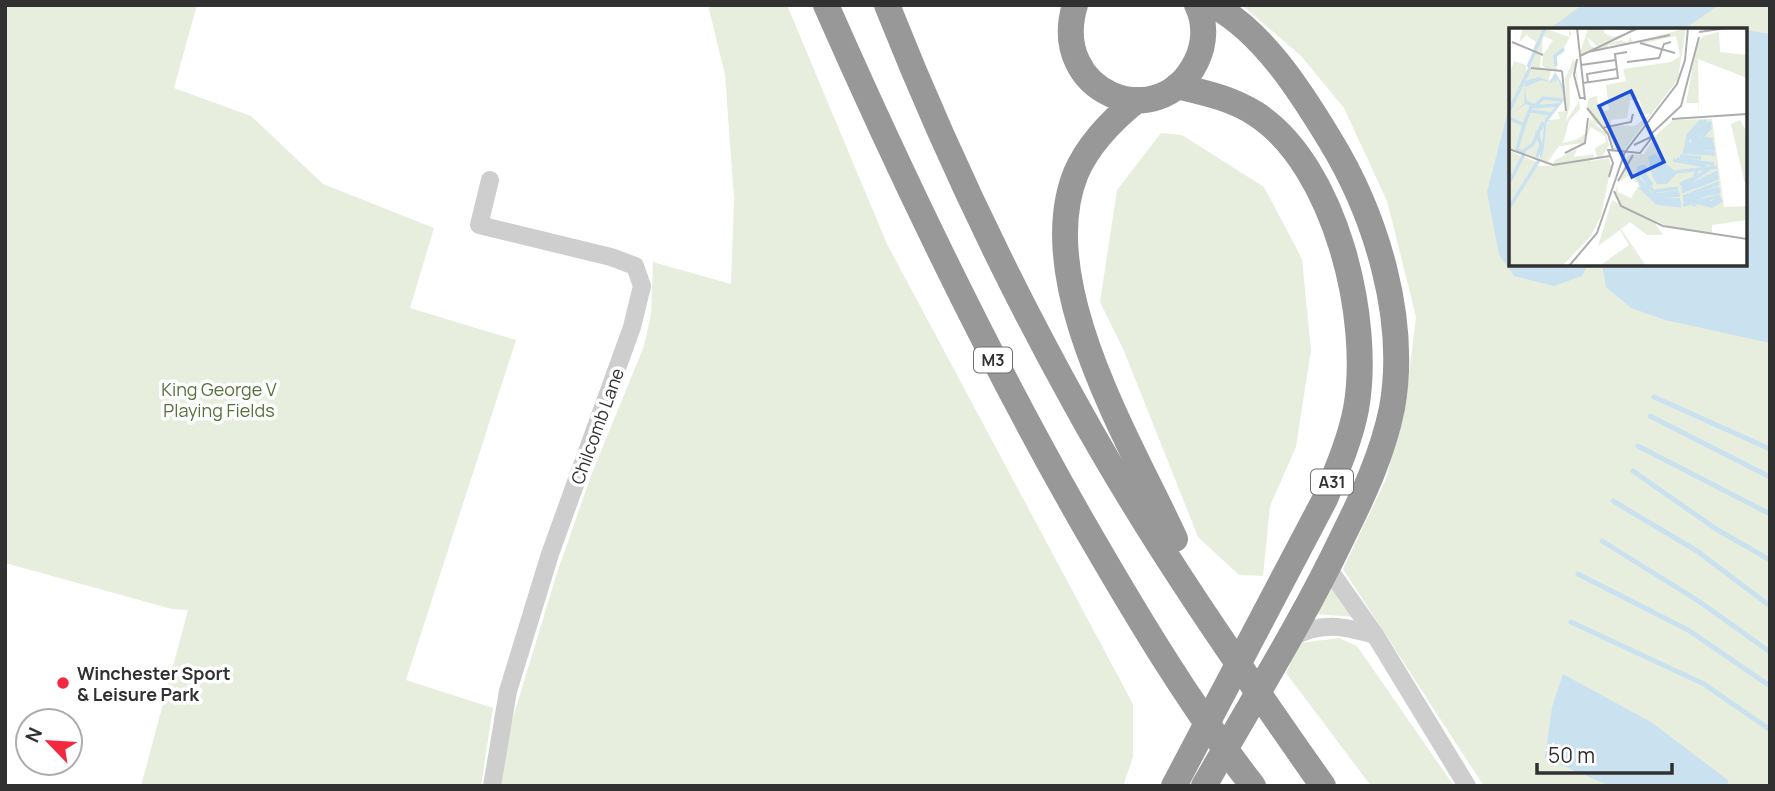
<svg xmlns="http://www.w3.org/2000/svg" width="1775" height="791" viewBox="0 0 1775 791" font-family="Manrope,sans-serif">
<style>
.green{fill:#e8eede;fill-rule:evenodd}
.water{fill:#cae2ef}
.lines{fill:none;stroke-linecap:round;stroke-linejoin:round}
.stream{stroke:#cae2ef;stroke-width:5}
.minor{stroke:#cecece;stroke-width:18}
.highway{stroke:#989898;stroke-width:26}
.poi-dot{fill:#f2293f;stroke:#fff;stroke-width:2.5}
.labels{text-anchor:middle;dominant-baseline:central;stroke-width:7;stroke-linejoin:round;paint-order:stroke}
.shield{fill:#fff;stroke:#6f6f6f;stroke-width:2}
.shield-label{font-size:16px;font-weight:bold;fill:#313131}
.park-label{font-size:18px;fill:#56713a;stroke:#fff}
.street-label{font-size:18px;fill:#313131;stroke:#fff}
.poi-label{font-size:18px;font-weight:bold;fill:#313131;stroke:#fff;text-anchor:start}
.inset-river{fill:none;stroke:#cae2ef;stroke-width:3.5}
.inset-road{fill:none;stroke:#adadad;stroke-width:2}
.view{fill:#1d4ed8;fill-opacity:0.15;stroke:#1d4ed8;stroke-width:3.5}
.inset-edge{fill:none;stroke:#313131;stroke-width:3.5}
</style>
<rect width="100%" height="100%" fill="#fff"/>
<!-- green -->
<g class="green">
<polygon points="5,5 197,5 174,88 251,116 323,184 434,228 410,308 516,340 406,680 493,708 481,786 141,786 188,610 172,609 5,563"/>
<polygon points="708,5 787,5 887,244 1133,704 1133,757 1123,786 496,786 496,773 557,573 592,473 644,346 651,314 653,262 731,284 734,199 725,75"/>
<path d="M1242,5H1770V786H1484L1470,765L1343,569L1387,477L1408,382L1416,317L1387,201L1344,108L1301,56ZM1511,30H1745V264H1511Z"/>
<polygon points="1161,133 1182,135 1264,187 1302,259 1311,350 1296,447 1270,506 1263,576 1239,575 1198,537 1124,351 1100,302 1117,190"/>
<polygon points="1330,585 1354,617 1316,614"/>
<polygon points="1339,638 1357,646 1454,786 1371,786 1286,673 1300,643"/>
</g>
<!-- water -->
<g class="water">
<polygon points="1582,5 1719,5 1683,30 1548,30"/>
<polygon points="1745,30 1770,34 1770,343 1665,320 1631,308 1606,287 1602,264 1745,264"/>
<polygon points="1511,99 1511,264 1588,264 1582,276 1554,286 1514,276 1499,255 1487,192"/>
<polygon points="1563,674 1651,722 1728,780 1728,786 1610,786 1545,758 1552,707"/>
</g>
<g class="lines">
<!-- stream -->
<g class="stream">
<polyline points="1654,397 1770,449"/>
<polyline points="1650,416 1770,477"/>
<polyline points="1638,446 1770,514"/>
<polyline points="1633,471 1716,529 1770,560"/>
<polyline points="1613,501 1697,551 1770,606"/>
<polyline points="1602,541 1700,602 1770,652"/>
<polyline points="1578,574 1688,630 1770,686"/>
<polyline points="1571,622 1704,684 1769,729"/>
</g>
<!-- minor -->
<g class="minor">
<polyline points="490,180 479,225 611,257 635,266 642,286 632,327 550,554 508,691 492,786"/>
<polyline points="1328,568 1375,635 1467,786"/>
<path d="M1291,638C1321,621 1343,626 1375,635"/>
</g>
<!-- highway -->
<g class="highway">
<path d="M826,5C904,182 987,355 1083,523C1135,613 1189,704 1253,786"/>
<path d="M887,5C941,141 1004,275 1075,403C1148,536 1236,662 1323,786"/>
<path d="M1075,5C1048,93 1159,137 1196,62C1205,44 1206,23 1197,5"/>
<path d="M1137,100C1112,120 1089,143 1076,173C1032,281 1130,441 1175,539"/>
<path d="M1174,786L1325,499C1337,470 1350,440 1356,409C1372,320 1336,166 1256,114C1231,98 1206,93 1177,86"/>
<path d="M1204,786C1251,703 1302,622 1343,536C1363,496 1383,453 1392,408C1408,319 1376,215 1330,140C1301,92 1263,32 1213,5"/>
</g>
</g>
<!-- markers -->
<circle class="poi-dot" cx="63" cy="683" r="7"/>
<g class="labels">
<!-- shield labels -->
<g class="shield">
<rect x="974" y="347.5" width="38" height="25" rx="5"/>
<rect x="1311" y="469.5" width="42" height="25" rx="5"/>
</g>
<g class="shield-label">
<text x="993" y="360">M3</text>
<text x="1332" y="482">A31</text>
</g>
<!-- park labels -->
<g class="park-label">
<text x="219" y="389">King George V<tspan x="219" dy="21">Playing Fields</tspan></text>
</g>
<!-- street labels -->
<g class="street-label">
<text transform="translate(597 426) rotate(-70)">Chilcomb Lane</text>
</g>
<!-- poi labels -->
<g class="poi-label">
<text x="77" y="673">Winchester Sport<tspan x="77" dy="21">&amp; Leisure Park</tspan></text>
</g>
</g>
<!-- overview -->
<g transform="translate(1509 28)">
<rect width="238" height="238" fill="#fff"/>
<path d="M14,0H35L60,9V0L62,6L52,26L47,25L48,43H42L40,52L48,48L55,69L36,92L29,133L0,120V47L5,33L17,37V46L24,24L32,27L31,39L37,41L33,37L34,27L44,12L34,8L33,25L24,21L27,14L18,8L20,5L10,14ZM79,0H95V5L104,9L116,6L88,18L78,9L82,18L89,22L90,18L112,12L119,15L121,8L124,15L177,0L169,51L115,122L106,123L96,99L85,95L97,105L100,117L93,129L88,130L86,120L97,114L96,108L82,99L75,115L50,118L38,135L31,133L39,92L51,91L49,84L58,83L56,51L65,30L70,59L65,41L60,52L61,77L57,93L70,73L71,81L60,93L54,115L69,111L78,104L81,91L85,94L78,78L80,70L88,68L90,84L100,82L97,57L117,53L114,41L162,34L171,28L167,8L136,15L99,17V19L70,28ZM130,71L135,86H141L136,91L125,98L102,97V92L118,90L121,72ZM210,4L211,24L238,27V50L189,31L190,90L189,75H177L188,16L194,8ZM203,91L215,179L238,178V192L203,197V205L160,199L112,177L106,167L108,157L109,164L122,170L130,157L120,147L109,155L119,127L135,126L147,107L164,92ZM231,92L238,104V164L223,101L222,96ZM68,121L65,129L86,126L81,133L100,130L102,139L92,188L82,208L53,238H0V183L8,165L28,138H43L46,132ZM0,123L28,134L0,177ZM103,172L146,195L154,207H138L121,194L112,201L137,238H90L120,217L111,202L89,218Z" fill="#e8eede" fill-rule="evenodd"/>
<path d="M46,44L54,57L56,71L38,94L34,125L30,134L36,91L55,69L49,51L44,55L48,48L42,55L33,52L16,59L18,75L0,88L15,76L16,53L30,49L41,54ZM146,126L168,145L158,156H148L143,148L139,129Z" fill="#cae2ef"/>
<path class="inset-river" d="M47,38L46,28L55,21M19,39L36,0M17,74L26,78L34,70L53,72M0,83L21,40M21,83L43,86M0,90L15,97L8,121L15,126L0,155M193,92L179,107L177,119L206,121M202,94L186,104L184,113L205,116M202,95L185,110L192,116L204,115M15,97L22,79L49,77M202,99L192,110L204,112M188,100L183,116L205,118M178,111L181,120H205M180,111L197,92M200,115L189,113L188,108L201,97M174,122L205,125M13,124L24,116L34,94M174,124L206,126M171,128L192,130M28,129L32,117L28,105L35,96M168,131L205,136M164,132L197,138M133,137V148L147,167L170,164M136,137V147L143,157M130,138L129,151L140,162M166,144L208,139M131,155L147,172H171M171,156L185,150L188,143M131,159L148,175L172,178M173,159L200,141M187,159L209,150M173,161L209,144M146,163L169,160M173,164L209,148M188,168L211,164M147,169L171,167M174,169L210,155M174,172L210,160M189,172L202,175L212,170M148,173L172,175M175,174L211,162M174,177L211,168M184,178L188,174L203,178L213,172M0,180L30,132"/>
<path class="inset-road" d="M68,0L76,72M98,0L127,1M190,4L218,0M3,14L34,27M131,15L166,25M79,24L161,7M71,28L129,0M68,31L65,47L71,70H75M118,34L150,30L155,16L162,14M72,37L107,32M22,40L53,43M53,43L57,83M79,54L78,46L108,41M74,55L109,50L106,26L118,24M78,80L99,106L104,122M163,91L238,86M93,100L122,94L124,86M142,106L172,78L190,9M0,121L44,137L101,128M56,125L76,115L79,90M100,149L104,135L99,122L131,125L144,108L125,117M109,153L124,127M105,163L112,178L154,198L238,211M60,238L88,205L116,124L168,56L176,32L179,0"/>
<path class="view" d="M122,63L155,134L123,149L90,78Z"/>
<rect width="238" height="238" class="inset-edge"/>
</g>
<!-- border -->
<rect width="1775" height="791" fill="none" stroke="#313131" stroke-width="14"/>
<!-- north arrow -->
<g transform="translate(49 742) rotate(295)"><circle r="33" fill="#ffffff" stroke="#adadad" stroke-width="2"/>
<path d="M0-5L12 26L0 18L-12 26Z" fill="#f2293f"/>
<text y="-10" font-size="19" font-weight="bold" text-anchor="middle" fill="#313131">N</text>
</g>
<!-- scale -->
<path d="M1537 763v10h135v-10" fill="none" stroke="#313131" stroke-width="3.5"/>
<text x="1548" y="763" font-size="21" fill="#313131" stroke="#ffffff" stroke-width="5" paint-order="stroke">50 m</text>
</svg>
